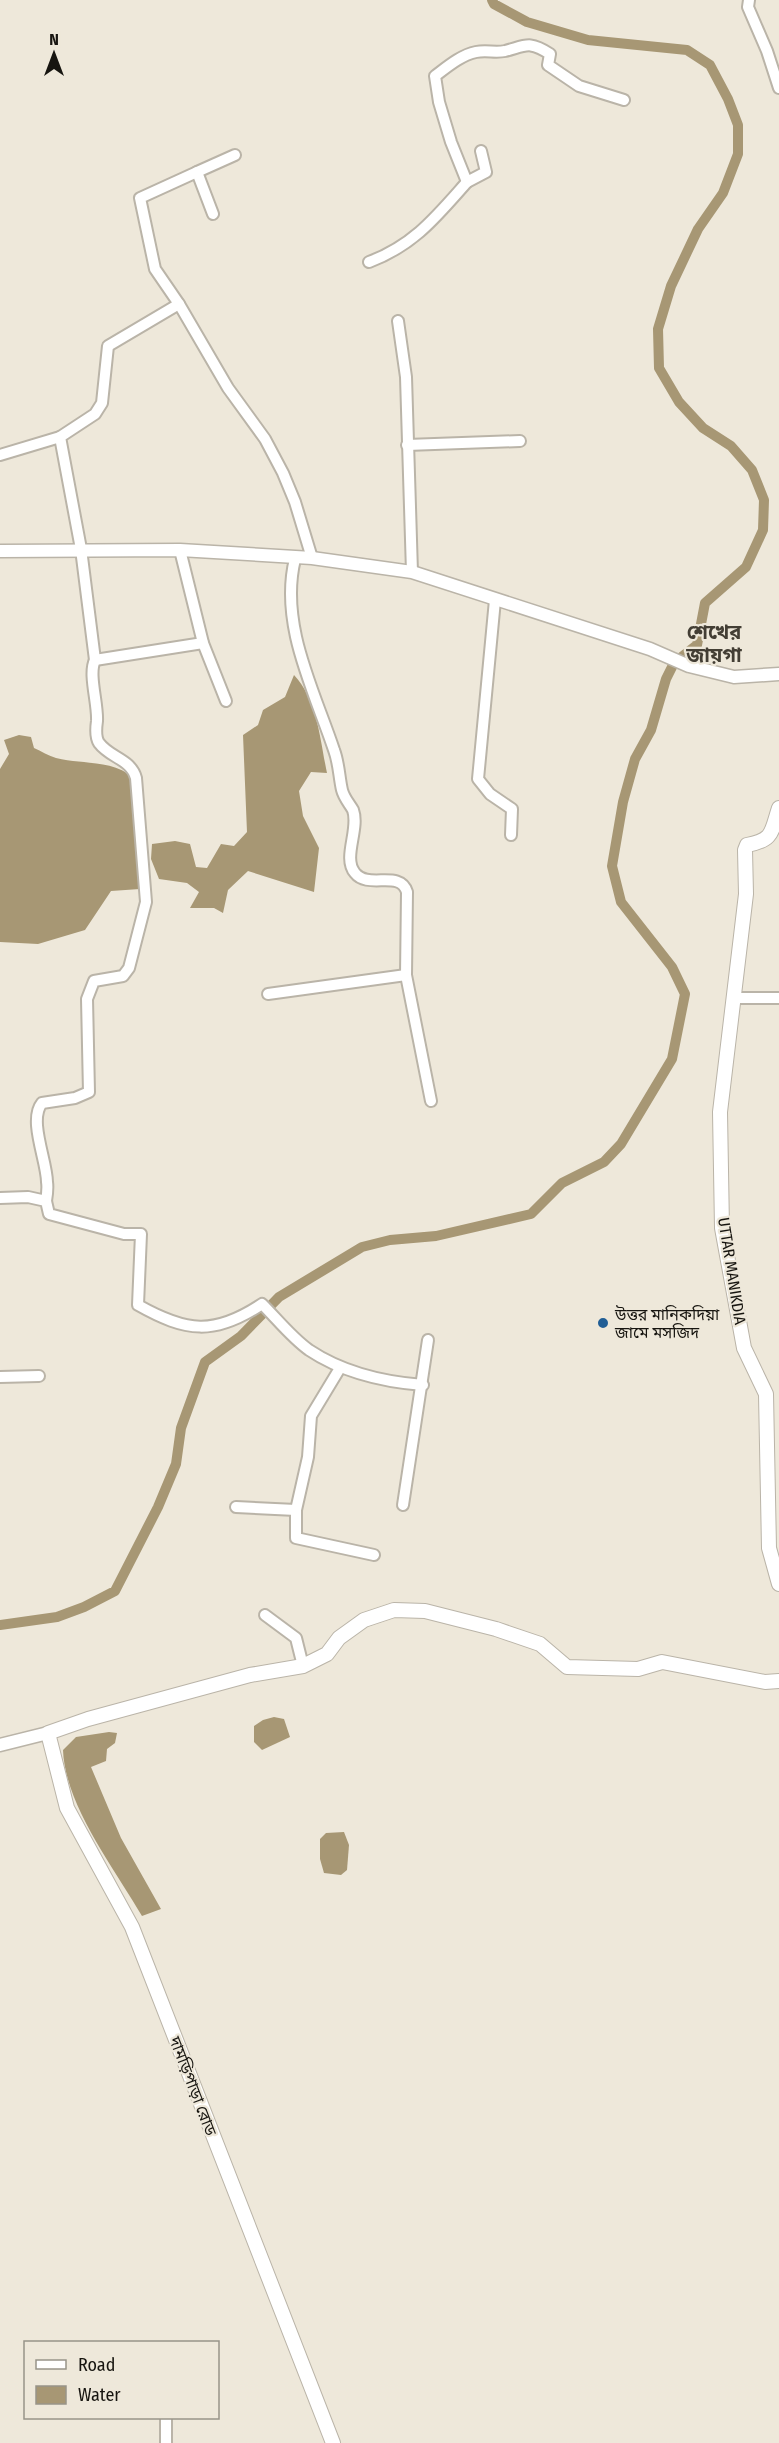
<svg xmlns="http://www.w3.org/2000/svg" width="779" height="2443" viewBox="0 0 779 2443" font-family="'Fira Sans Condensed','Noto Sans Bengali',sans-serif">
<style>
.water{fill:#a79774}
.lines{fill:none;stroke-linecap:round;stroke-linejoin:round}
.canal{stroke:#a79774;stroke-width:10}
.minor-casing{stroke:#bab4a8;stroke-width:14}
.tertiary-casing{stroke:#bab4a8;stroke-width:15}
.secondary-casing{stroke:#bab4a8;stroke-width:16}
.minor{stroke:#fff;stroke-width:10}
.tertiary{stroke:#fff;stroke-width:12}
.secondary{stroke:#fff;stroke-width:14}
.poi-dot{fill:#215e95;stroke:#eee8da;stroke-width:2}
.labels{text-anchor:middle;dominant-baseline:central;stroke-width:4.5;stroke-linejoin:round;paint-order:stroke}
.street-label{font-size:16px;fill:#171510;stroke:#eee8da}
.poi-label{font-size:16px;fill:#171510;stroke:#eee8da;text-anchor:start}
.quarter-label{font-size:20px;font-weight:bold;fill:#433e34;stroke:#eee8da}
</style>
<rect width="100%" height="100%" fill="#eee8da"/>
<!-- water -->
<g class="water">
<path d="M294,675C318,701 320,740 327,773L311,772L299,791L303,816L319,848L314,892L248,871L228,890L223,913L214,908H190L199,892L187,883L159,879L151,859L152,844L175,841L190,844L196,867L207,868L221,844L234,846L247,832L243,735L258,725L263,710L285,697Z"/>
<path d="M19,735L31,737L34,748C41,751 49,756 56,758C84,765 111,759 134,778L140,889L111,891L85,930L38,944L0,942V769L9,754L4,740Z"/>
<polygon points="274,1717 284,1719 290,1737 262,1750 254,1742 254,1726 263,1720"/>
<path d="M109,1732L117,1733L115,1743L107,1749L106,1761L91,1767L121,1838L161,1909L142,1916C114,1868 65,1805 63,1750L76,1737Z"/>
<polygon points="344,1832 349,1845 347,1870 341,1875 324,1873 320,1859 320,1839 326,1833"/>
</g>
<g class="lines">
<!-- canal -->
<polyline class="canal" points="0,1625 57,1617 84,1607 115,1591 158,1507 176,1464 181,1428 205,1362 241,1336 279,1297 362,1247 390,1240 436,1236 531,1214 562,1183 604,1162 621,1144 672,1059 685,994 672,967 621,902 612,866 623,802 635,759 651,730 666,679 674,663 697,645 705,603 746,567 763,530 764,500 752,470 731,446 703,428 679,402 659,368 658,329 671,286 698,229 723,193 738,154 738,125 728,99 710,65 687,50 588,40 527,22 494,4 492,0"/>
<!-- minor casing -->
<g class="minor-casing">
<g id="minor">
<polyline points="749,0 748,7 767,51 779,88"/>
<path d="M481,151L486,172L467,182L451,142L439,102L435,76C447,67 461,55 476,52C486,50 496,53 505,51C525,46 529,40 550,54L548,65L579,86L624,100"/>
<polyline points="197,172 235,155"/>
<path d="M369,262C414,245 436,217 467,182"/>
<polyline points="179,304 228,388 265,439 283,473 295,502 312,558"/>
<polyline points="398,321 406,377 412,572"/>
<polyline points="407,445 520,441"/>
<polyline points="0,455 60,437"/>
<polyline points="180,550 203,643 226,701"/>
<path d="M295,559C279,624 314,690 334,750C339,763 339,777 342,790C344,798 349,803 353,810C360,829 342,858 355,873C368,890 400,869 407,892L406,975L431,1101"/>
<polyline points="495,600 478,779 490,794 512,809 511,835"/>
<polyline points="203,643 95,660 81,549 60,437 95,414 102,403 108,346 179,304 155,269 140,198 197,172 213,214"/>
<polyline points="268,994 406,975"/>
<polyline points="733,998 779,998"/>
<path d="M0,1198L28,1197L46,1201L49,1214L124,1234H141L138,1305C186,1332 214,1336 262,1304C277,1319 292,1338 309,1350C342,1372 384,1382 423,1385"/>
<path d="M46,1201C47,1195 48,1188 47,1182C47,1161 28,1120 42,1103L75,1098L89,1092L87,999L94,981L123,976L129,968L146,902L136,778C131,759 110,758 99,743C95,737 96,728 97,721C98,703 88,674 95,660"/>
<polyline points="340,1368 311,1416 308,1457 296,1510 296,1538 374,1555"/>
<polyline points="0,1377 39,1376"/>
<polyline points="403,1505 428,1340"/>
<polyline points="236,1507 296,1510"/>
<polyline points="265,1615 296,1638 303,1666"/>
<polyline points="166,2418 166,2443"/>
</g>
</g>
<!-- tertiary casing -->
<g class="tertiary-casing">
<g id="tertiary">
<polyline points="0,551 180,550 312,558 412,572 650,649 689,666 734,677 779,674"/>
<polyline points="0,1745 48,1733"/>
</g>
</g>
<!-- secondary casing -->
<g class="secondary-casing">
<g id="secondary">
<path d="M779,808C771,832 774,840 747,845L745,850L746,894L720,1112L722,1228L744,1348L766,1394L769,1548L779,1584"/>
<polyline points="333,2443 132,1927 67,1808 48,1733 88,1719 250,1675 303,1666 327,1654 339,1638 364,1620 394,1610 425,1611 496,1629 540,1644 567,1667 638,1669 662,1662 765,1682 779,1681"/>
</g>
</g>
<!-- minor -->
<use href="#minor" class="minor"/>
<!-- tertiary -->
<use href="#tertiary" class="tertiary"/>
<!-- secondary -->
<use href="#secondary" class="secondary"/>
</g>
<!-- markers -->
<circle class="poi-dot" cx="603" cy="1323" r="6"/>
<g class="labels">
<!-- street labels -->
<g class="street-label">
<text transform="translate(732 1271) rotate(81)">UTTAR MANIKDIA</text>
<text transform="translate(193 2086) rotate(69)">দামড়িপাড়া রোড</text>
</g>
<!-- poi labels -->
<g class="poi-label">
<text x="615" y="1314">উত্তর মানিকদিয়া<tspan x="615" dy="18">জামে মসজিদ</tspan></text>
</g>
<!-- quarter labels -->
<g class="quarter-label">
<text x="714" y="632">শেখের<tspan x="714" dy="23">জায়গা</tspan></text>
</g>
</g>
<!-- legend -->
<rect x="24" y="2341" width="195" height="78" fill="#eee8da" stroke="#989489" stroke-width="1.5"/>
<rect x="36" y="2360" width="30" height="9" fill="#ffffff" stroke="#989489" stroke-width="1.5"/>
<text x="78" y="2371" font-size="18" fill="#171510">Road</text>
<rect x="36" y="2386" width="30" height="18" fill="#a79774" stroke="#989489" stroke-width="1.5"/>
<text x="78" y="2401" font-size="18" fill="#171510">Water</text>
<!-- north arrow -->
<g transform="translate(54 54)" stroke="#eee8da" stroke-width="4.5" paint-order="stroke">
<path d="M0-4.5L10 22L0 15L-10 22Z" fill="#171510"/>
<text y="-9" font-size="16" font-weight="bold" text-anchor="middle" fill="#171510">N</text>
</g>
</svg>
